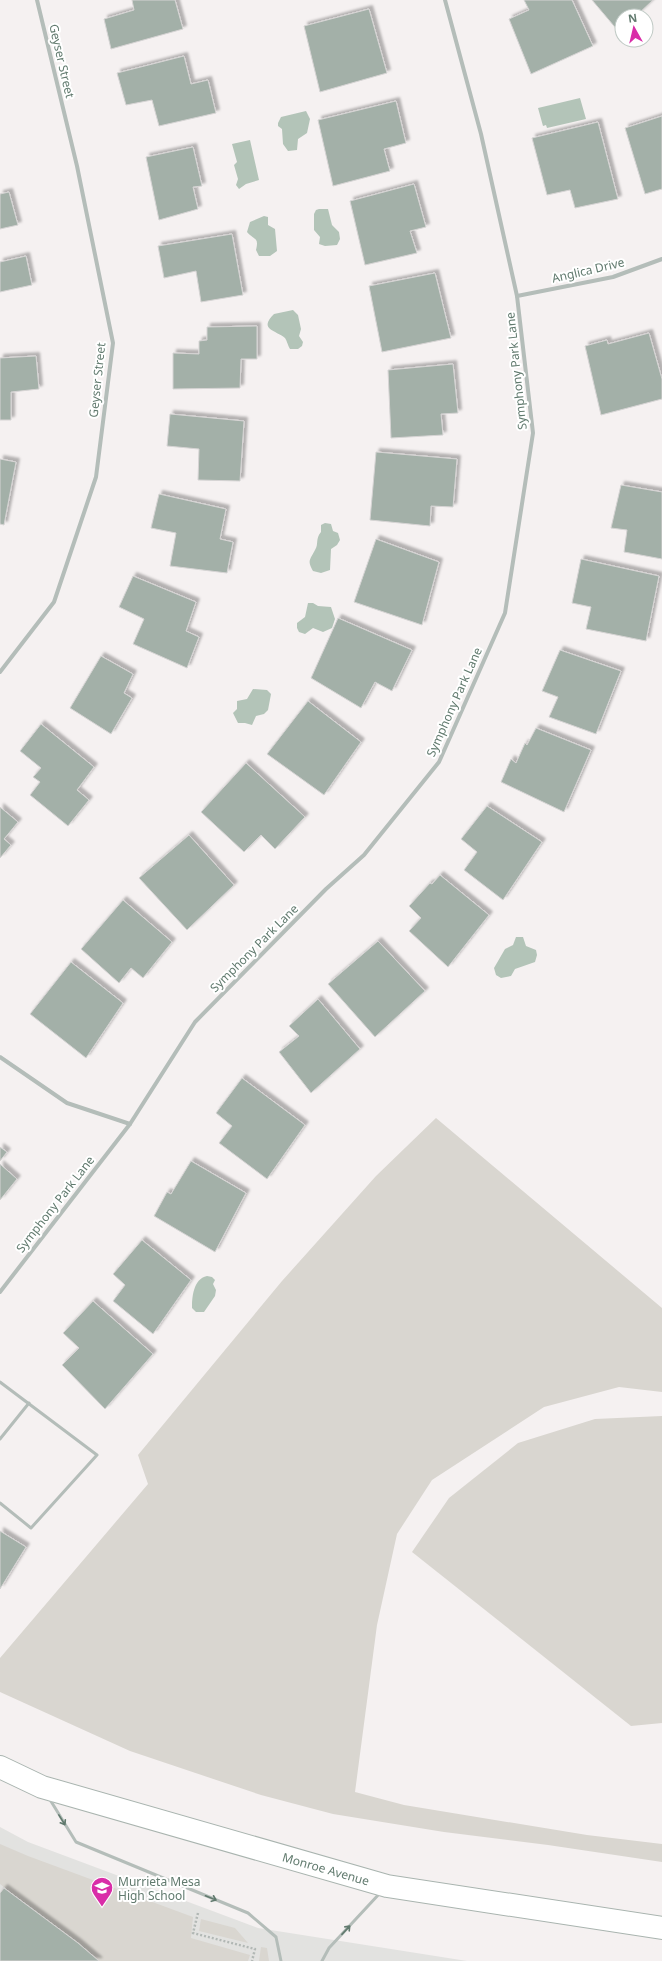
<svg xmlns="http://www.w3.org/2000/svg" width="662" height="1961" viewBox="0 0 662 1961" font-family="'Noto Sans',sans-serif">
<style>
.built{fill:#e2e2e0}
.green{fill:#d9d6d0}
.water{fill:#b3c4b8}
.building{fill:#a3b0a8;stroke:#d6d4d4;filter:url(#shadow)}
.lines{fill:none;stroke-linecap:round;stroke-linejoin:round}
.secondary-casing{stroke:#a9b4af;stroke-width:24}
.path{stroke:#b2b8b5;stroke-width:2.5;stroke-dasharray:2 2;stroke-linecap:butt}
.lane{stroke:#b4bdb9;stroke-width:3}
.street{stroke:#b4bdb9;stroke-width:4}
.secondary{stroke:#fff;stroke-width:22}
.oneway{stroke:#617a6e}
.labels{text-anchor:middle;dominant-baseline:central;stroke-width:4;stroke-linejoin:round;paint-order:stroke}
.street-label{font-size:12px;fill:#617a6e;stroke:#fff}
.poi-label{font-size:12px;fill:#617a6e;stroke:#fff;text-anchor:start}
</style>
<defs>
<filter id="shadow"><feDropShadow dx="3.5" dy="-3.5" stdDeviation="1" flood-color="#0004"/></filter>
</defs>
<rect width="100%" height="100%" fill="#f5f1f1"/>
<!-- built -->
<polygon class="built" points="0,1827 28,1842 258,1928 467,1961 0,1961"/>
<!-- green -->
<g class="green">
<polygon points="436,1118 662,1308 662,1392 619,1387 544,1407 432,1480 397,1534 377,1625 355,1792 404,1805 587,1835 662,1844 662,1862 548,1845 444,1832 333,1814 261,1795 130,1751 0,1692 0,1658 148,1484 138,1455 282,1281 376,1176"/>
<polygon points="662,1416 662,1723 631,1726 412,1552 449,1498 518,1443 595,1419"/>
<polygon points="0,1844 28,1856 193,1917 191,1938 250,1955 248,1961 99,1961 0,1884"/>
<polygon points="201,1919 235,1928 248,1943 199,1931"/>
<polygon points="261,1947 267,1948 269,1961 259,1961"/>
</g>
<!-- water -->
<g class="water">
<polygon points="580,98 586,119 547,128 546,125 543,126 538,108"/>
<polygon points="306,111 310,119 307,133 298,139 297,150 288,151 283,144 282,129 278,126 278,123 281,117"/>
<polygon points="250,140 259,180 246,184 239,189 236,185 238,179 234,165 237,162 232,144"/>
<polygon points="319,209 328,209 332,225 339,232 340,239 337,245 325,246 319,244 320,237 314,230 314,214 316,210"/>
<path d="M264,216L268,217V225L275,229L277,251L270,256H259L256,250C259,237 255,241 247,232L250,222Z"/>
<path d="M293,310L298,315L301,329L299,336L303,342L302,346L298,349H290C288,346 287,341 285,338C276,330 258,330 274,314Z"/>
<path d="M325,523L331,524L333,531L338,533L340,540L337,545L331,549L330,570L321,573L313,571C307,560 310,560 315,550C319,544 315,539 321,532V525Z"/>
<polygon points="308,603 313,603 318,606 331,607 335,619 332,628 323,632 313,628 305,634 299,632 297,628 297,623 305,617"/>
<polygon points="253,689 267,690 271,694 268,710 264,714 256,716 252,725 245,723 238,723 233,713 237,709 237,701 247,699"/>
<polygon points="516,937 523,937 526,946 536,950 537,955 535,962 515,969 511,976 501,978 496,975 494,968 505,949 513,945"/>
<path d="M207,1276L212,1277L215,1280L213,1284L216,1290L215,1296L204,1312H196L192,1308C192,1298 193,1279 207,1276Z"/>
</g>
<!-- building -->
<g class="building">
<polygon points="132,0 175,0 183,29 111,49 104,19 134,10"/>
<polygon points="524,0 572,0 593,46 531,74 509,19 529,10"/>
<polygon points="592,0 653,0 636,16 622,16 622,29 619,32"/>
<polygon points="369,9 387,73 320,92 304,26"/>
<polygon points="184,56 191,84 208,80 216,113 159,126 152,100 126,105 117,73"/>
<polygon points="396,101 406,143 384,149 390,171 333,186 318,120"/>
<polygon points="662,116 662,189 645,194 625,128"/>
<polygon points="598,122 618,199 575,208 570,190 547,195 532,138"/>
<polygon points="193,147 202,186 193,187 198,209 159,220 146,157"/>
<polygon points="414,184 426,227 410,231 417,253 365,265 350,201"/>
<polygon points="9,192 18,225 0,229 0,194"/>
<polygon points="232,234 243,295 201,302 196,271 164,278 158,246"/>
<polygon points="26,256 32,285 0,292 0,262"/>
<polygon points="435,273 451,338 382,352 369,286"/>
<polygon points="257,326 257,359 241,359 240,388 173,389 173,353 199,354 199,341 207,340 207,327"/>
<polygon points="649,333 662,379 662,399 601,415 585,346 607,340 608,344"/>
<polygon points="36,356 39,389 11,392 11,420 0,420 0,358"/>
<polygon points="453,364 458,413 441,414 443,435 391,438 388,370"/>
<polygon points="170,414 244,421 240,481 198,480 199,449 167,446"/>
<polygon points="376,452 457,459 453,507 431,506 430,526 370,520"/>
<polygon points="0,459 16,462 4,525 0,524"/>
<polygon points="621,485 662,492 662,559 624,552 627,530 611,528"/>
<polygon points="159,494 226,509 220,539 233,542 227,573 170,566 176,533 151,528"/>
<polygon points="376,539 439,562 422,625 354,602"/>
<polygon points="581,559 659,576 646,641 586,629 591,607 572,603"/>
<polygon points="133,576 196,602 186,631 199,637 187,668 133,644 144,619 119,607"/>
<polygon points="338,618 412,650 392,691 375,682 361,708 311,678"/>
<polygon points="560,650 621,671 596,734 549,717 558,697 542,691"/>
<polygon points="101,656 133,674 124,693 132,698 111,734 70,708"/>
<polygon points="308,701 361,742 324,795 267,754"/>
<polygon points="41,724 94,767 77,790 89,800 68,826 30,795 40,782 33,777 41,768 20,751"/>
<polygon points="536,728 591,750 564,812 501,782 511,759 516,763 525,743 527,745"/>
<polygon points="246,763 305,817 275,849 261,835 244,852 201,812"/>
<polygon points="487,806 542,842 503,900 464,870 477,852 461,839"/>
<polygon points="0,807 18,822 4,839 11,845 0,858"/>
<polygon points="189,835 234,885 187,930 139,878"/>
<polygon points="440,875 489,915 448,967 409,931 421,918 409,906 430,883 432,884"/>
<polygon points="123,900 172,942 143,978 131,968 119,983 81,949"/>
<polygon points="378,941 425,991 375,1037 328,984"/>
<polygon points="71,962 123,1003 86,1058 30,1014"/>
<polygon points="318,999 360,1049 311,1093 279,1052 299,1036 289,1026"/>
<polygon points="242,1078 305,1125 267,1179 219,1143 232,1126 216,1113"/>
<polygon points="0,1147 7,1152 0,1161"/>
<polygon points="191,1161 246,1193 215,1252 154,1216 167,1192 171,1194"/>
<polygon points="0,1164 17,1179 0,1200"/>
<polygon points="142,1240 191,1280 153,1334 113,1301 125,1285 113,1274"/>
<polygon points="93,1301 153,1354 105,1409 62,1365 79,1348 63,1333"/>
<polygon points="0,1531 26,1547 0,1589"/>
<polygon points="4,1888 78,1943 99,1961 0,1961 0,1893"/>
</g>
<g class="lines">
<!-- secondary casing -->
<g class="secondary-casing">
<g id="secondary">
<path id="s1" d="M0,1767L42,1787L387,1886L662,1928"/>
</g>
</g>
<!-- path -->
<polyline class="path" points="198,1913 193,1933 255,1949 252,1961"/>
<!-- lane -->
<g class="lane">
<polyline points="0,1382 97,1455 31,1528 0,1503"/>
<polyline points="0,1439 29,1403"/>
<polyline points="49,1798 76,1842 248,1913 276,1937 281,1961"/>
<polyline points="322,1961 329,1948 380,1893"/>
</g>
<!-- street -->
<g class="street">
<polyline points="517,296 613,277 662,259"/>
<polyline points="0,672 54,602 96,477 113,343 77,166 37,0"/>
<polyline points="0,1057 67,1103 130,1124"/>
<polyline points="0,1292 130,1124 195,1022 326,889 364,855 439,762 505,613 533,433 517,296 481,134 445,0"/>
</g>
<!-- secondary -->
<use href="#secondary" class="secondary"/>
</g>
<!-- one-way arrows -->
<defs><path id="oneway-shaft" d="M-6 0H5M1.5-3L5.5 0L1.5 3" fill="none" stroke-width="1.6" stroke-linecap="round" stroke-linejoin="round"/></defs>
<g class="oneway">
<use href="#oneway-shaft" transform="translate(62 1820) rotate(58)"/>
<use href="#oneway-shaft" transform="translate(211 1898) rotate(22)"/>
<use href="#oneway-shaft" transform="translate(346 1930) rotate(-47)"/>
</g>
<!-- icons -->
<defs>
<g id="school-pin" transform="scale(1.15)"><path d="M0 17L-7.5 6A9.5 9.5 0 1 1 7.5 6Z" fill="#d92da8" stroke="#fff"/><path d="M0-5L7-2L0 1L-7-2ZM-4 1L0 2.5L4 1V4Q0 6-4 4Z" fill="#fff"/></g>
</defs>
<g fill-rule="evenodd">
<use href="#school-pin" x="102" y="1888"/>
</g>
<g class="labels">
<!-- street labels -->
<g class="street-label">
<text transform="translate(62 61) rotate(77)">Geyser Street</text>
<text transform="translate(588 270) rotate(-13)">Anglica Drive</text>
<text transform="translate(516 371) rotate(-96)">Symphony Park Lane</text>
<text transform="translate(97 380) rotate(-84)">Geyser Street</text>
<text transform="translate(454 702) rotate(-66)">Symphony Park Lane</text>
<text transform="translate(254 948) rotate(-45)">Symphony Park Lane</text>
<text transform="translate(55 1204) rotate(-52)">Symphony Park Lane</text>
<text stroke="none"><textPath href="#s1" startOffset="342">Monroe Avenue</textPath></text>
</g>
<!-- poi labels -->
<g class="poi-label">
<text x="118" y="1881">Murrieta Mesa<tspan x="118" dy="14">High School</tspan></text>
</g>
</g>
<!-- north arrow -->
<g transform="translate(634 28) rotate(352)"><circle r="19" fill="#ffffff" stroke="#c0cac5"/>
<path d="M0-3L7 15L0 10L-7 15Z" fill="#d92da8"/>
<text y="-6" font-size="11" font-weight="bold" text-anchor="middle" fill="#617a6e">N</text>
</g>
</svg>
